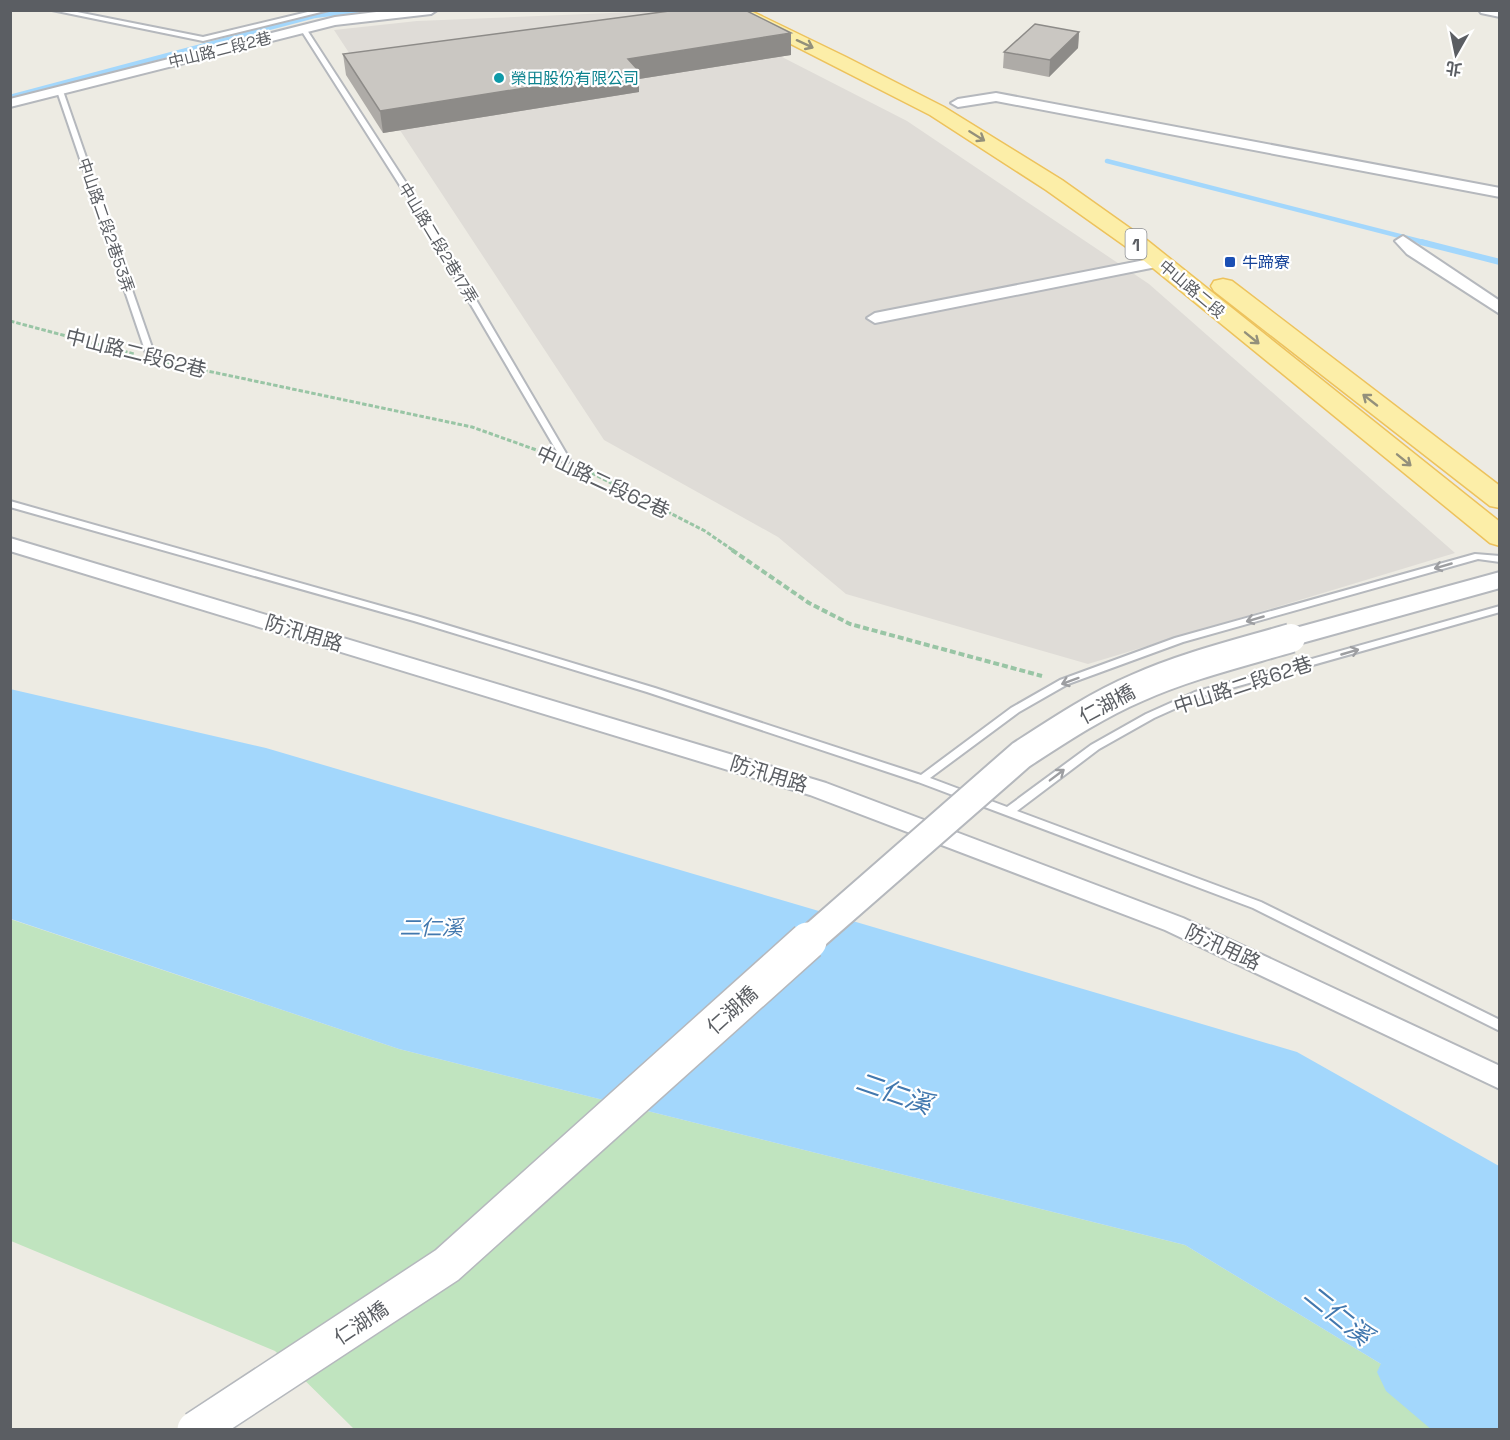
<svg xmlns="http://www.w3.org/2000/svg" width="1510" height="1440" viewBox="0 0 1510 1440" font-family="'Space Grotesk','Noto Sans TC',sans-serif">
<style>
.industrial{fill:#dfdcd7}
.green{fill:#c0e4bf}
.water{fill:#a3d7fc}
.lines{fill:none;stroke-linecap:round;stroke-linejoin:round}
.stream-far1{stroke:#a3d7fc;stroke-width:4.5}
.stream{stroke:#a3d7fc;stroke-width:6}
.river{fill:#a3d7fc;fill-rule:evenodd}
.service-casing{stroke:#b5b8bd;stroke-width:4}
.minor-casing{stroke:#b5b8bd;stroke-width:4}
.tertiary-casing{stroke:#b5b8bd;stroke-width:4}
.primary-casing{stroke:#edc25c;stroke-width:3}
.path-far1{stroke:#99c5a5;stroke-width:3;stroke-dasharray:4.5 2;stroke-linecap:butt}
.path{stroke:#99c5a5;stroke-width:4;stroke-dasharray:6 3;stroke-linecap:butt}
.service{fill:#fff;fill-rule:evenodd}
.minor{fill:#fff;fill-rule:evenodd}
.tertiary{fill:#fff;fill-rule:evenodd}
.primary{fill:#fceea8;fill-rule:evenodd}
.tertiary-bridge-far1-casing{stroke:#b5b8bd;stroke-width:32;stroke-linecap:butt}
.tertiary-bridge-casing{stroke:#b5b8bd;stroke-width:40;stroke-linecap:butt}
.tertiary-bridge-far1{stroke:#fff;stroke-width:28}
.tertiary-bridge{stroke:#fff;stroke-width:37}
.wall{fill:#aeaba7}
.shaded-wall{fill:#8d8b88}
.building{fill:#cac7c2;stroke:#8d8b88;stroke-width:1.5}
.oneway{stroke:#93907b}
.oneway2{stroke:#9d9ea1}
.culture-dot{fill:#0f9aa8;stroke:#fff;stroke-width:2}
.transit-dot{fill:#1a4fb4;stroke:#fff;stroke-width:2}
.labels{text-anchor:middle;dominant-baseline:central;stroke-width:4.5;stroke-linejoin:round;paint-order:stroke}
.far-street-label{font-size:16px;fill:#5b5e63;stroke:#fff}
.far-culture-label{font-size:16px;fill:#0d838f;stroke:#fff;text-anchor:start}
.far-transit-label{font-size:16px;fill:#164399;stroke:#fff;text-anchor:start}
.shield{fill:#fff;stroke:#8c8e92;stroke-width:1.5}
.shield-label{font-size:18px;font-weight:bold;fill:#5b5e63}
.street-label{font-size:20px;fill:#5b5e63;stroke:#fff}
.water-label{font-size:21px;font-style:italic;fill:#4278ae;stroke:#fff}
.near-water-label{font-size:26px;font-style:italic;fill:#4278ae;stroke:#fff}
</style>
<rect width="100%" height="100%" fill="#edebe3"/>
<!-- industrial -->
<polygon class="industrial" points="659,11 692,11 907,121 1149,284 1455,553 1088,664 846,594 778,537 604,440 334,30 417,21"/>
<!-- green -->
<polygon class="green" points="10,919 399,1049 1185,1245 1488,1429 354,1429 275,1351 11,1241"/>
<!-- water -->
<polygon class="water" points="10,689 266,748 1297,1052 1499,1166 1499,1429 1488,1429 1185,1245 399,1049 11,919"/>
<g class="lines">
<!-- stream-far1 -->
<g class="stream-far1">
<polyline points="10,97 314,16 362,10"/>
<polyline points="1107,161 1427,243"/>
</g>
<!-- stream -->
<polyline class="stream" points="1421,242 1500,262"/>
<!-- river -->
<polygon class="river" points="1408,1344 1430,1353 1500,1408 1500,1430 1432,1430 1386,1391 1377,1372 1386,1353"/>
<!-- service casing -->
<g class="service-casing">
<g id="service">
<polygon points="52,10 67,10 203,37 316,10 329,10 203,41"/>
<polygon points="302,29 307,30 421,206 570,460 569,462 563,462 562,460 413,206 301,30"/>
<polygon points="58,90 63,91 156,359 155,361 149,361 148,359 57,91"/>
<polygon points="10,501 420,617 655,688 921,775 1011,708 1060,680 1175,638 1475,554 1500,556 1500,562 1478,559 1183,642 1068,684 1019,712 930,778 1007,807 1091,745 1146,714 1195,692 1500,606 1500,612 1203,696 1154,718 1099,749 1017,811 1261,902 1500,1020 1500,1031 1253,908 918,782 647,692 414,621 10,507"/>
</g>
</g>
<!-- minor casing -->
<g class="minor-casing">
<g id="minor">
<polygon points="393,10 437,10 431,14 335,25 10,107 10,99 335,17"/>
<polygon points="996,93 1500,188 1500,197 996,101 958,107 951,103 958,99"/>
<polygon points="1403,236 1500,301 1500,314 1407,254 1395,241"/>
<polygon points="1160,257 1166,259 1168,262 1166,265 875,323 867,318 875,313"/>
<polygon points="10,538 826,783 1183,918 1500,1066 1500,1089 1165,930 810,795 10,551"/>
</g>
</g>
<!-- tertiary casing -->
<g class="tertiary-casing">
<g id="tertiary">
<polygon points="1479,10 1500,10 1500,17 1481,13"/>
<polygon points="1500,572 1500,588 1291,646 1281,644 1277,638 1281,632"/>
</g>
</g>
<!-- primary casing -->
<g class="primary-casing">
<g id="primary">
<polygon points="724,10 749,10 846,57 944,107 1062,180 1148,241 1500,522 1500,546 1490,543 1132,251 1046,190 930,115"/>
<polygon points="1223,279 1232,281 1500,486 1500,508 1490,506 1214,291 1211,286 1214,281"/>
</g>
</g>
<!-- path-far1 -->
<g class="path-far1">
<polyline points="10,321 134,354"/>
<polyline points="165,362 472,427 542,452"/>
<polyline points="580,467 705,531 734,551"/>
</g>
<!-- path -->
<polyline class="path" points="732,550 809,603 850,624 1042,676"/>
<!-- service -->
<use href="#service" class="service"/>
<!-- minor -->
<use href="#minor" class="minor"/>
<!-- tertiary -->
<use href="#tertiary" class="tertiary"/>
<!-- primary -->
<use href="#primary" class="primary"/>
<!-- tertiary-bridge-far1 casing -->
<g class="tertiary-bridge-far1-casing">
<path id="tertiary-bridge-far1" d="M806,943L1021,755C1058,731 1097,705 1137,688C1186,666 1240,653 1291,638"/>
</g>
<!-- tertiary-bridge casing -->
<g class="tertiary-bridge-casing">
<polyline id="tertiary-bridge" points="196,1430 447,1265 808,941"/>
</g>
<!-- tertiary-bridge-far1 -->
<use href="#tertiary-bridge-far1" class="tertiary-bridge-far1"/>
<!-- tertiary-bridge -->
<use href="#tertiary-bridge" class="tertiary-bridge"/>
</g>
<!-- wall -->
<g class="wall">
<polygon points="1079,32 1078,48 1049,77 1003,68 1004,52"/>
<polygon points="343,54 791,55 639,79 639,92 383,133 346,75"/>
</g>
<!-- shaded-wall -->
<g class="shaded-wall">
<polygon points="1079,32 1078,48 1049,77 1050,60"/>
<polygon points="791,33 791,55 639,79 639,92 383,133 380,111 628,59"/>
</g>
<!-- building -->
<g class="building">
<polygon points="677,10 745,10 791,33 628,59 638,70 380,111 343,54"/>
<polygon points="1035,24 1079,32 1050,60 1004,52"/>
</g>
<!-- one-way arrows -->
<defs><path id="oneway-shaft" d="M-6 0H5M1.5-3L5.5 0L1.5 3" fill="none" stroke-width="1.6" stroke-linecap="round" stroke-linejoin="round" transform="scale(1.5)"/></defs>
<g class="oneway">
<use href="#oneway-shaft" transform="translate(805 44) rotate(25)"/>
<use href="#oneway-shaft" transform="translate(977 136) rotate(32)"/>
<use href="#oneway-shaft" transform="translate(1252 338) rotate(39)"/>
<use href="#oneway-shaft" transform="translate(1370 400) rotate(-142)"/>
<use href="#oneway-shaft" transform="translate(1404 460) rotate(39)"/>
</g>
<g class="oneway2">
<use href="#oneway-shaft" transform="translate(1443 566) rotate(164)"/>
<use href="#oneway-shaft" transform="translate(1255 619) rotate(164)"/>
<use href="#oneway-shaft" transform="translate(1350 652) rotate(-16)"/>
<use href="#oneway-shaft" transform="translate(1070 681) rotate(160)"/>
<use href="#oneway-shaft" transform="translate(1057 775) rotate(-37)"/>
</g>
<!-- markers -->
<circle class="culture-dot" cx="499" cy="78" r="6"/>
<rect class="transit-dot" x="1224" y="256" width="12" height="12" rx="3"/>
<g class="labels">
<!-- far-street labels -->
<g class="far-street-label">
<text transform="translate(220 50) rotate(-14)">中山路二段2巷</text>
<text transform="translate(106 225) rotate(71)">中山路二段2巷53弄</text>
<text transform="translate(438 243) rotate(59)">中山路二段2巷17弄</text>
<text transform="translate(1192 289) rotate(40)">中山路二段</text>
</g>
<!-- far-culture labels -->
<g class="far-culture-label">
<text x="511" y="78">榮田股份有限公司</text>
</g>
<!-- far-transit labels -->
<g class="far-transit-label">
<text x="1242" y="262">牛蹄寮</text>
</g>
<!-- shield labels -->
<rect class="shield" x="1125.5" y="229" width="21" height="30" rx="4.5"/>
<g class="shield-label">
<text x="1136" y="244">1</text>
</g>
<!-- street labels -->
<g class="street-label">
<text transform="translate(136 353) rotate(14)">中山路二段62巷</text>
<text transform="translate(603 482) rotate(25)">中山路二段62巷</text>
<text transform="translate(304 633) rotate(17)">防汛用路</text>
<text transform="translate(1243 685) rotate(-18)">中山路二段62巷</text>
<text transform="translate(1107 704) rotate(-28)">仁湖橋</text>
<text transform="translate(769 774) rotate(17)">防汛用路</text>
<text transform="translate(1223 947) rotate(25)">防汛用路</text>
<text transform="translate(732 1010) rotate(-42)">仁湖橋</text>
<text transform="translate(361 1323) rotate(-34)">仁湖橋</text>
</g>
<!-- water labels -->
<g class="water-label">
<text x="431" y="927">二仁溪</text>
</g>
<!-- near-water labels -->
<g class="near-water-label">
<text transform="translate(894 1093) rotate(19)">二仁溪</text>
<text transform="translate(1338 1315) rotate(39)">二仁溪</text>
</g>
</g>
<!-- border -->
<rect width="1510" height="1440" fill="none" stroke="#5b5e63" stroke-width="24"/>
<!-- north arrow -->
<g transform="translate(1456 54) rotate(189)" stroke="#ffffff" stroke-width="4.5" paint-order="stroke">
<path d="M0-4.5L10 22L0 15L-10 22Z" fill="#5b5e63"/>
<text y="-9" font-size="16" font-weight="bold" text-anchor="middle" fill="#5b5e63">北</text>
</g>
</svg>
